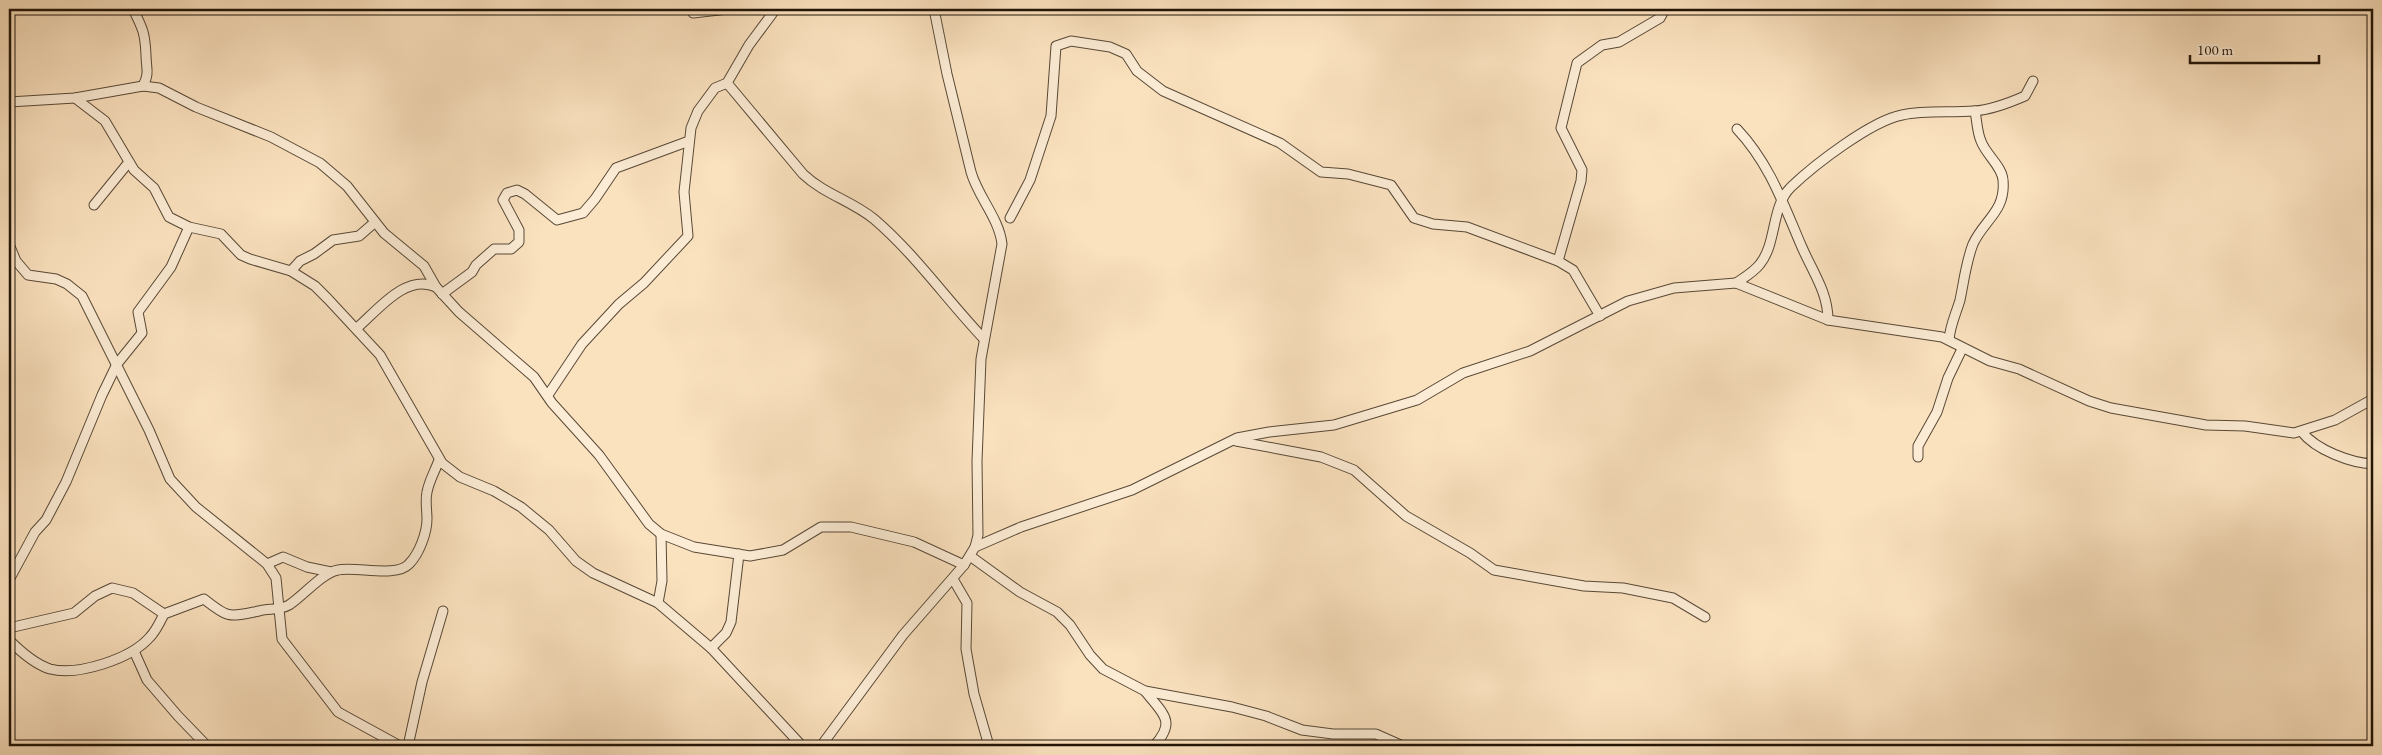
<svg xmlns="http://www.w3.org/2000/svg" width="2382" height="755" viewBox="0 0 2382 755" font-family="'EB Garamond',serif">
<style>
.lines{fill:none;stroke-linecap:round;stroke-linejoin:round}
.minor-casing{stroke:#584836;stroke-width:11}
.minor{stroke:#fcecd5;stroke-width:9}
</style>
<rect width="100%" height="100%" fill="#fbe2bf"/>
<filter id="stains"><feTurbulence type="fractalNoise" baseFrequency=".004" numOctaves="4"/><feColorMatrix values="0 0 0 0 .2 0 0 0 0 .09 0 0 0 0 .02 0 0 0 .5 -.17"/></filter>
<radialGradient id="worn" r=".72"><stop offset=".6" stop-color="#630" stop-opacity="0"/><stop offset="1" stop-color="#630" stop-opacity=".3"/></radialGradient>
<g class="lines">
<!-- minor casing -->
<g class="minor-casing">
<g id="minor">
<path d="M133,9C143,29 145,33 146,55C146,69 150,72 143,86"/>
<polyline points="690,9 693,13 728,9"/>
<path d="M727,83L803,174C824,194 852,201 874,219C915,254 947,300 984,339"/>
<polyline points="75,98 105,121 134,170 154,188 169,217 189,227 221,234 241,255 250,259 291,271 315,286 328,299 380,355 442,463 460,477 494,491 521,507 549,530 576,561 593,573 658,603 711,648 802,746"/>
<polyline points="9,102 75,98 143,86 159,88 196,107 271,137 320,163 347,186 384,233 424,266 436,287 459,312 534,377 552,403 599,455 649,524 661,534 694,547 750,556 783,550 821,527 851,527 914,542 964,565"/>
<path d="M1737,129C1769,163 1783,203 1801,245C1812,271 1828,292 1828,320"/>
<polyline points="94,205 129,162"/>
<polyline points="1010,218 1030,180 1051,116 1056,46 1071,41 1110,47 1126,54 1137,71 1163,91 1280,143 1321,172 1348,174 1391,185 1414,218 1433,224 1467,227 1558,261 1573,270 1600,316"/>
<polyline points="9,244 16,261 28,275 56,279 67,284 82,296 149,430 170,479 196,507 267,564 276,578 282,639 338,712 400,746"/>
<polyline points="1558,261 1581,181 1582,170 1561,128 1577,63 1602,45 1619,42 1660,18 1665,9"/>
<polyline points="291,271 300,261 314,254 333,240 359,236 374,223"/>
<path d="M1736,283C1745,277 1754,272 1760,264C1777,243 1771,206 1791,187C1814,165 1871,121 1902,115C1926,110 1950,113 1974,111C1990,110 2009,103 2025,96L2033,81"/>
<polyline points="442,294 472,272 476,265 494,249 511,249 519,242 519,230 503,200 507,193 517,190 525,194 557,220 583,213 595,199 616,168 689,141"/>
<path d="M357,328C378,310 406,273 436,287"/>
<path d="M1949,340C1950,325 1956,314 1960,300C1964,281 1966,262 1973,244C1984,220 2006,211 2003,180C2002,166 1986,155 1981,141C1977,132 1977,121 1975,111"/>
<polyline points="548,395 582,344 619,304 644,283 688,236 684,192 691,128 698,111 715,88 727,83 749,45 772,14 769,9"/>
<path d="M2302,432C2316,450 2351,463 2373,464"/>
<polyline points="1236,441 1321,457 1354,470 1406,516 1470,553 1494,570 1584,586 1623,588 1673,598 1705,617"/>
<polyline points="1918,457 1918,446 1937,412 1948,378 1962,349"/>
<polyline points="975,547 1021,527 1132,490 1237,438 1269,432 1334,425 1417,400 1463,373 1530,351 1628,301 1674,288 1736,283 1828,320 1942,337 1990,361 2019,369 2089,401 2111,408 2206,425 2245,426 2294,433 2335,420 2373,399"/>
<polyline points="970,556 1020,592 1057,612 1070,625 1090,655 1103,669 1145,691 1232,707 1266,716 1302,730 1333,734 1376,734 1403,746"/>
<polyline points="267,564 283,557 307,567 331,572"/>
<polyline points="953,579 967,603 966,649 974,694 989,746"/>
<polyline points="9,580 35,532 46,520 66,482 102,395 117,364 142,333 138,312 171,267 189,227"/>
<polyline points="658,603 662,581 661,534"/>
<path d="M9,628L74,613L95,596L112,588L133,593L164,614L204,599C229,619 229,617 259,611C269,608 279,611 289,605C303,596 322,573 338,570C356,566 396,578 409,564C419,554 427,533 427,519C427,510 425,501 427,492C429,481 435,471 439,460"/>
<path d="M9,640C20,651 34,664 50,669C78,676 131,659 150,637C156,631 160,622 164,614"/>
<polyline points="711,648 726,633 731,622 739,554"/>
<polyline points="134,651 147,680 178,716 207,746"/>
<path d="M1145,691C1163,714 1177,721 1154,746"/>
<polyline points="408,746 422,682 443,611"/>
<path d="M821,746L903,635L964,565L975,547L978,535L977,461L981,359L1002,244C999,218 978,197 971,172L947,74L934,9"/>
</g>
</g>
<!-- minor -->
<use href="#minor" class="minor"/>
</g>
<!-- margin -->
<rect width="2382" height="755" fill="none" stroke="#fbe2bf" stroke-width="30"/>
<rect x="10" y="10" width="2362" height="735" fill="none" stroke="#211408" stroke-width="2.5"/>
<rect x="15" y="15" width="2352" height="725" fill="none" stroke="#211408"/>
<!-- scale -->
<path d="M2190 55v8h129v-8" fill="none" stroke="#211408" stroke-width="2.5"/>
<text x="2197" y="55" font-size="15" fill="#211408" stroke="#fcecd5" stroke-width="4" paint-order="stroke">100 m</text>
<rect width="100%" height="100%" filter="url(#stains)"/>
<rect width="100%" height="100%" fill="url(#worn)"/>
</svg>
